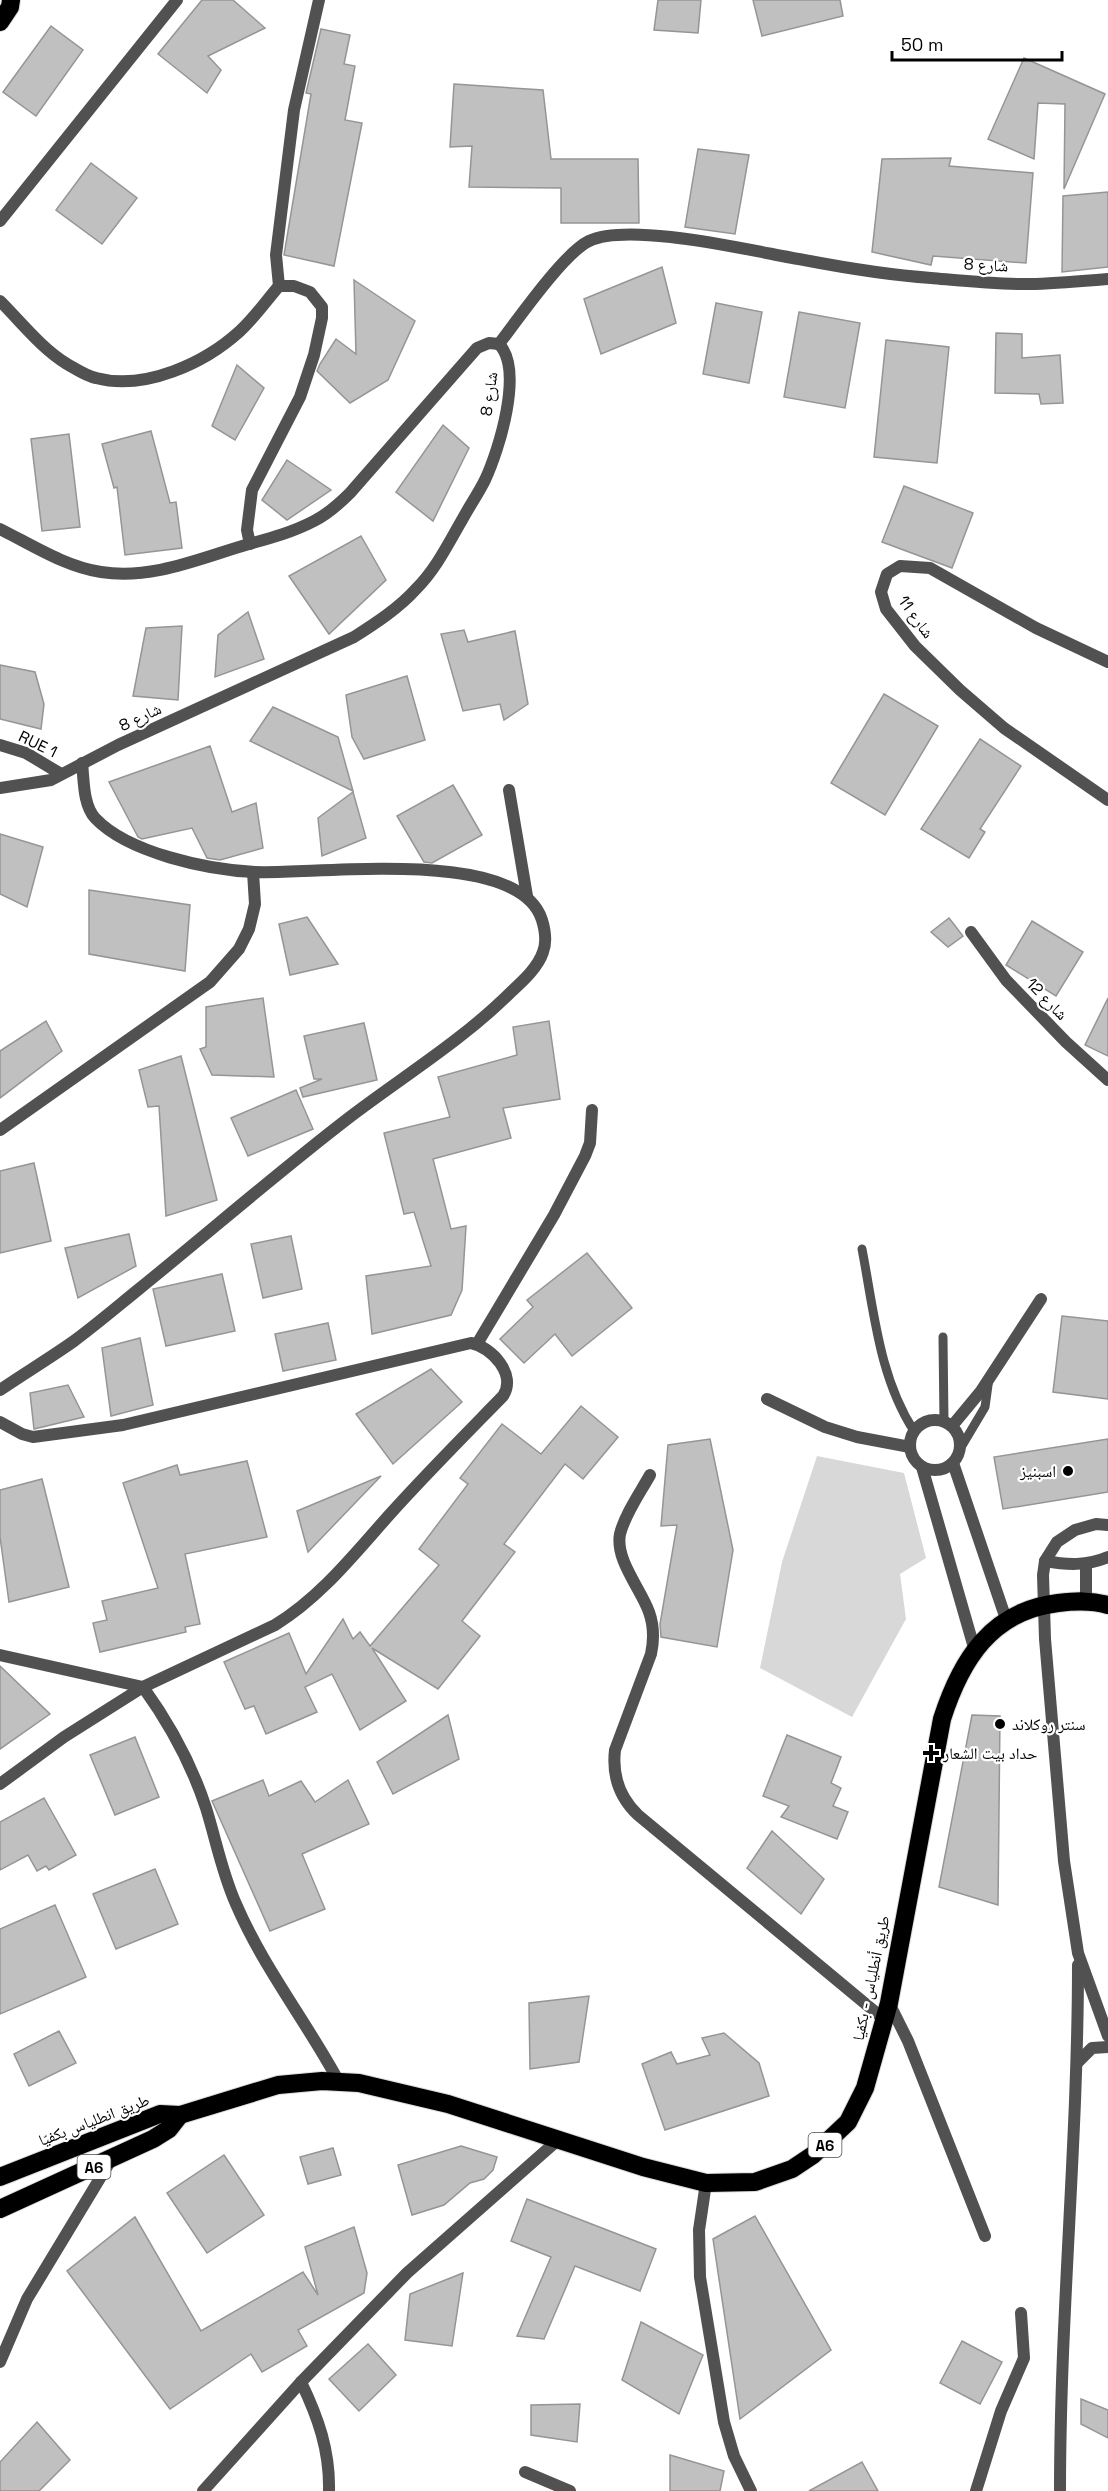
<svg xmlns="http://www.w3.org/2000/svg" width="1108" height="2491" viewBox="0 0 1108 2491" font-family="'Space Grotesk','Noto Naskh Arabic',sans-serif">
<style>
.green{fill:#d8d8d8}
.building{fill:#c0c0c0;stroke:#959595;stroke-width:1.5}
.lines{fill:none;stroke-linecap:round;stroke-linejoin:round}
.highway-casing{stroke:#dbdbdb;stroke-width:20}
.lane{stroke:#515151;stroke-width:9}
.street{stroke:#515151;stroke-width:12}
.highway{stroke:#000;stroke-width:18}
.poi-dot{fill:#000;stroke:#fff;stroke-width:2}
.labels{text-anchor:middle;dominant-baseline:central;stroke-width:4.5;stroke-linejoin:round;paint-order:stroke}
.shield{fill:#fff;stroke:#4c4c4c;stroke-width:1.5}
.shield-label{font-size:15px;font-weight:bold;fill:#000}
.street-label{font-size:16px;fill:#000;stroke:#fff}
.poi-label{font-size:16px;fill:#000;stroke:#fff;text-anchor:start}
</style>
<rect width="100%" height="100%" fill="#fff"/>
<!-- green -->
<polygon class="green" points="817,1456 904,1473 926,1558 900,1574 906,1619 852,1717 760,1668 782,1562"/>
<!-- building -->
<g class="building">
<polygon points="202,0 233,0 265,28 208,56 221,70 207,93 158,54"/>
<polygon points="658,0 701,0 698,33 654,30"/>
<polygon points="753,0 840,0 843,16 762,36"/>
<polygon points="51,26 83,50 36,116 3,92"/>
<polygon points="321,29 350,35 344,64 355,66 345,120 362,123 334,266 284,255 311,94 306,93"/>
<polygon points="1024,58 1105,94 1064,189 1065,104 1038,103 1034,159 988,139"/>
<polygon points="454,84 543,90 551,159 638,159 639,223 561,223 561,188 469,187 472,146 450,147"/>
<polygon points="698,149 749,155 735,234 685,227"/>
<polygon points="951,158 949,166 1033,173 1026,263 933,256 931,265 872,252 882,159"/>
<polygon points="91,163 137,198 102,244 56,210"/>
<polygon points="1108,192 1108,267 1062,272 1063,196"/>
<polygon points="662,267 676,323 601,354 584,299"/>
<polygon points="354,280 415,321 388,380 350,403 317,371 320,364 336,339 356,354"/>
<polygon points="716,303 762,312 749,383 703,374"/>
<polygon points="799,312 860,323 845,408 784,397"/>
<polygon points="996,333 1022,334 1022,358 1060,355 1063,403 1041,404 1039,394 995,393"/>
<polygon points="886,340 949,347 937,463 874,457"/>
<polygon points="237,365 264,388 235,440 212,426"/>
<polygon points="443,425 469,448 433,521 396,492"/>
<polygon points="151,431 170,503 176,502 182,548 125,555 117,487 114,488 102,444"/>
<polygon points="69,434 80,527 42,531 31,439"/>
<polygon points="287,460 331,490 287,520 262,500"/>
<polygon points="904,486 973,513 952,568 882,542"/>
<polygon points="361,536 386,580 329,634 289,576"/>
<polygon points="248,612 264,659 215,677 218,635"/>
<polygon points="182,626 178,700 133,696 146,628"/>
<polygon points="464,630 468,642 515,631 528,704 504,720 500,704 463,711 441,634"/>
<polygon points="0,665 35,672 44,704 41,729 0,719"/>
<polygon points="407,676 425,740 364,759 352,737 346,695"/>
<polygon points="884,694 938,726 885,815 831,783"/>
<polygon points="273,707 338,737 353,791 250,741"/>
<polygon points="980,739 1021,766 980,829 985,832 969,858 921,829"/>
<polygon points="210,746 232,812 256,803 263,848 220,860 207,858 192,828 142,839 138,837 109,782"/>
<polygon points="453,785 482,835 432,863 424,862 397,816"/>
<polygon points="353,792 366,838 322,856 318,818"/>
<polygon points="0,834 43,847 27,907 0,894"/>
<polygon points="89,890 190,905 185,971 89,954"/>
<polygon points="307,917 338,964 290,975 279,924"/>
<polygon points="949,918 963,936 948,947 931,932"/>
<polygon points="1032,921 1083,952 1056,996 1006,965"/>
<polygon points="263,998 274,1077 212,1075 200,1049 206,1047 206,1007"/>
<polygon points="1108,998 1108,1056 1085,1045"/>
<polygon points="46,1021 62,1051 0,1098 0,1051"/>
<polygon points="549,1021 560,1099 503,1108 511,1138 433,1159 451,1229 466,1226 462,1290 451,1315 372,1334 366,1276 431,1266 414,1212 404,1214 384,1133 450,1117 438,1077 517,1055 513,1027"/>
<polygon points="364,1023 377,1080 303,1097 300,1088 322,1079 314,1079 304,1036"/>
<polygon points="181,1056 217,1200 166,1216 159,1106 148,1107 139,1070"/>
<polygon points="296,1090 313,1129 248,1156 231,1118"/>
<polygon points="34,1163 51,1241 0,1253 0,1171"/>
<polygon points="129,1234 136,1266 78,1298 65,1248"/>
<polygon points="291,1236 302,1289 263,1298 251,1244"/>
<polygon points="587,1253 632,1308 572,1356 555,1334 524,1363 500,1339 533,1307 527,1300"/>
<polygon points="222,1274 235,1331 166,1346 153,1289"/>
<polygon points="1062,1316 1108,1321 1108,1399 1053,1392"/>
<polygon points="328,1323 336,1360 283,1371 275,1334"/>
<polygon points="140,1338 153,1405 111,1416 102,1348"/>
<polygon points="431,1369 462,1402 393,1464 356,1414"/>
<polygon points="68,1385 84,1417 34,1429 30,1393"/>
<polygon points="581,1406 618,1437 583,1479 565,1464 504,1544 515,1552 462,1621 480,1636 438,1689 372,1648 406,1701 360,1730 332,1674 305,1687 317,1712 266,1734 254,1706 245,1709 224,1662 289,1633 306,1674 343,1619 353,1639 360,1632 370,1646 439,1565 419,1549 468,1484 460,1478 502,1424 541,1454"/>
<polygon points="710,1439 733,1550 717,1647 661,1637 660,1624 677,1525 661,1526 668,1445"/>
<polygon points="1108,1439 1108,1492 1003,1509 994,1457"/>
<polygon points="247,1461 267,1537 185,1554 200,1624 185,1627 186,1632 100,1652 93,1623 107,1620 102,1601 158,1588 123,1483 177,1465 180,1475"/>
<polygon points="381,1476 308,1552 297,1511"/>
<polygon points="42,1479 69,1587 9,1602 0,1537 0,1490"/>
<polygon points="0,1666 50,1714 0,1749"/>
<polygon points="448,1715 459,1759 393,1794 377,1762"/>
<polygon points="972,1715 1000,1716 998,1905 939,1887"/>
<polygon points="787,1735 841,1757 831,1783 841,1788 833,1806 848,1812 837,1839 781,1817 789,1806 763,1796"/>
<polygon points="135,1737 159,1797 115,1815 90,1755"/>
<polygon points="263,1780 269,1796 301,1781 315,1802 348,1780 369,1824 302,1854 325,1909 270,1931 212,1801"/>
<polygon points="44,1798 76,1855 49,1870 46,1866 37,1871 28,1855 0,1870 0,1822"/>
<polygon points="772,1831 824,1879 801,1914 747,1868"/>
<polygon points="155,1869 178,1924 116,1949 93,1894"/>
<polygon points="55,1905 86,1977 0,2014 0,1929"/>
<polygon points="589,1996 579,2062 530,2069 529,2003"/>
<polygon points="59,2031 76,2063 29,2086 14,2054"/>
<polygon points="724,2033 759,2063 769,2096 665,2130 642,2064 671,2052 677,2064 710,2055 702,2038"/>
<polygon points="461,2146 497,2157 493,2170 484,2179 470,2183 444,2205 412,2215 398,2165"/>
<polygon points="333,2148 341,2175 308,2184 300,2157"/>
<polygon points="224,2155 264,2215 207,2253 167,2193"/>
<polygon points="527,2199 656,2249 640,2291 575,2266 544,2339 517,2336 551,2257 511,2241"/>
<polygon points="755,2216 831,2350 740,2419 713,2239"/>
<polygon points="135,2217 201,2331 303,2272 318,2295 305,2247 354,2227 367,2273 364,2293 298,2330 307,2346 262,2372 251,2354 170,2409 67,2271"/>
<polygon points="463,2273 452,2346 405,2340 410,2294"/>
<polygon points="641,2322 703,2355 679,2414 622,2380"/>
<polygon points="962,2341 1002,2362 980,2404 940,2383"/>
<polygon points="368,2344 396,2375 359,2411 329,2379"/>
<polygon points="1081,2399 1108,2410 1108,2438 1081,2424"/>
<polygon points="580,2404 577,2442 531,2435 531,2405"/>
<polygon points="37,2422 70,2460 39,2491 0,2491 0,2462"/>
<polygon points="670,2455 724,2471 720,2491 670,2491"/>
<polygon points="862,2462 878,2491 809,2491"/>
</g>
<g class="lines">
<!-- highway casing -->
<g class="highway-casing">
<g id="highway">
<polyline points="0,22 10,7 11,0"/>
<path d="M0,2177L160,2114L180,2115L278,2085L322,2081L359,2083L448,2104L643,2167L706,2183L755,2182L792,2169L813,2155L848,2122L865,2088L889,2003L942,1719C961,1660 991,1611 1058,1603C1075,1601 1091,1600 1108,1605"/>
<polyline points="0,2209 153,2139 169,2129 180,2115"/>
</g>
</g>
<!-- lane -->
<g class="lane">
<path d="M862,1249C874,1311 879,1377 914,1431"/>
<polyline points="943,1337 944,1422"/>
<polyline points="960,1449 985,1407 989,1378"/>
</g>
<!-- street -->
<g class="street">
<polyline points="0,221 177,0"/>
<polyline points="279,286 276,255 294,110 319,0"/>
<path d="M0,301C21,322 42,349 67,364C76,369 86,376 96,378C145,391 205,363 240,331C255,317 266,301 279,286H294L310,292L322,307V318L314,355L300,397L252,490L247,530L250,544"/>
<path d="M0,529C32,545 66,567 101,572C153,580 200,558 249,544C271,538 293,532 314,521C328,514 339,504 350,493L477,348L489,343L499,344"/>
<polyline points="1108,662 1036,628 930,568 900,566 887,574 881,592 886,609 915,646 960,690 1004,728 1108,800"/>
<polyline points="0,745 26,753 61,774"/>
<path d="M0,788L51,780L118,745L354,637C376,623 399,608 416,589C436,569 448,544 462,520C469,507 478,494 485,480C499,450 524,370 499,344C518,319 564,253 589,241C630,221 756,252 804,260C846,268 888,275 931,278C965,281 1001,285 1035,284C1059,283 1084,281 1108,279"/>
<polyline points="509,790 527,896"/>
<polyline points="971,932 1006,980 1066,1042 1108,1080"/>
<polyline points="0,1130 210,982 239,949 249,929 255,904 253,872"/>
<polyline points="477,1344 554,1215 585,1156 590,1143 592,1110"/>
<path d="M0,1390C25,1373 50,1358 74,1341C97,1324 118,1306 139,1289C208,1233 276,1174 346,1120C402,1077 462,1041 512,991C524,980 538,967 543,952C547,942 545,930 542,920C519,846 317,875 255,872C208,870 128,853 95,818C83,805 84,780 82,763"/>
<polyline points="767,1399 825,1427 857,1437 910,1447"/>
<circle cx="935" cy="1445" r="25"/>
<path d="M0,1422L22,1434L33,1437L123,1425L471,1343C492,1347 517,1375 503,1396C465,1435 427,1473 391,1513C355,1553 321,1597 275,1625L143,1687L64,1737L0,1784"/>
<polyline points="952,1426 981,1391 1041,1299"/>
<polyline points="953,1463 1006,1619"/>
<polyline points="922,1467 975,1651"/>
<path d="M650,1475C640,1493 625,1514 620,1534C615,1560 641,1589 649,1612C654,1626 654,1640 651,1654L615,1750C612,1776 619,1797 638,1815L885,2020"/>
<polyline points="1108,1525 1096,1524 1075,1530 1057,1542 1045,1561 1043,1575 1045,1639 1064,1861 1078,1953 1108,2036"/>
<path d="M1045,1561C1067,1565 1087,1566 1108,1557"/>
<polyline points="1086,1601 1086,1564"/>
<path d="M0,1655L143,1687C169,1723 192,1765 206,1808C216,1840 222,1873 236,1904C263,1967 306,2021 339,2082"/>
<polyline points="889,2003 908,2041 985,2236"/>
<polyline points="1078,2062 1092,2048 1108,2047"/>
<polyline points="706,2183 699,2230 700,2277 724,2422 734,2456 751,2491"/>
<polyline points="0,2362 27,2299 111,2160"/>
<path d="M301,2382C318,2417 330,2451 329,2491"/>
<polyline points="525,2472 570,2491"/>
<polyline points="203,2491 301,2382 407,2273 559,2139"/>
<polyline points="976,2491 1001,2411 1024,2358 1021,2313"/>
<path d="M1060,2491C1060,2315 1078,2140 1078,1965"/>
</g>
<!-- highway -->
<use href="#highway" class="highway"/>
</g>
<!-- markers -->
<g class="poi-dot">
<circle cx="1068" cy="1471" r="6"/>
<circle cx="1000" cy="1724" r="6"/>
<path d="M928 1744h6v6h6v6h-6v6h-6v-6h-6v-6h6z"/>
</g>
<g class="labels">
<!-- shield labels -->
<g class="shield">
<rect x="808.5" y="2133" width="33" height="24" rx="4.5"/>
<rect x="77.5" y="2155" width="33" height="24" rx="4.5"/>
</g>
<g class="shield-label">
<text x="825" y="2145">A6</text>
<text x="94" y="2167">A6</text>
</g>
<!-- street labels -->
<g class="street-label">
<text transform="translate(986 265) rotate(3)">شارع 8</text>
<text transform="translate(489 394) rotate(-82)">شارع 8</text>
<text transform="translate(916 617) rotate(54)">شارع 11</text>
<text transform="translate(140 717) rotate(-25)">شارع 8</text>
<text transform="translate(38 744) rotate(26)">RUE 1</text>
<text transform="translate(1047 999) rotate(46)">شارع 12</text>
<text transform="translate(871 1978) rotate(-78)">طريق أنطلياس - بكفيا</text>
<text transform="translate(94 2120) rotate(-21)">طريق انطلياس بكفيّا</text>
</g>
<!-- poi labels -->
<g class="poi-label">
<text x="1056" y="1471" text-anchor="end">اسبنيز</text>
<text x="1012" y="1724">سنتر روكلاند</text>
<text x="943" y="1753">حداد بيت الشعار</text>
</g>
</g>
<!-- scale -->
<path d="M892 51v9h170v-9" fill="none" stroke="#000000" stroke-width="3"/>
<text x="901" y="51" font-size="18" fill="#000000" stroke="#ffffff" stroke-width="4.5" paint-order="stroke">50 m</text>
</svg>
